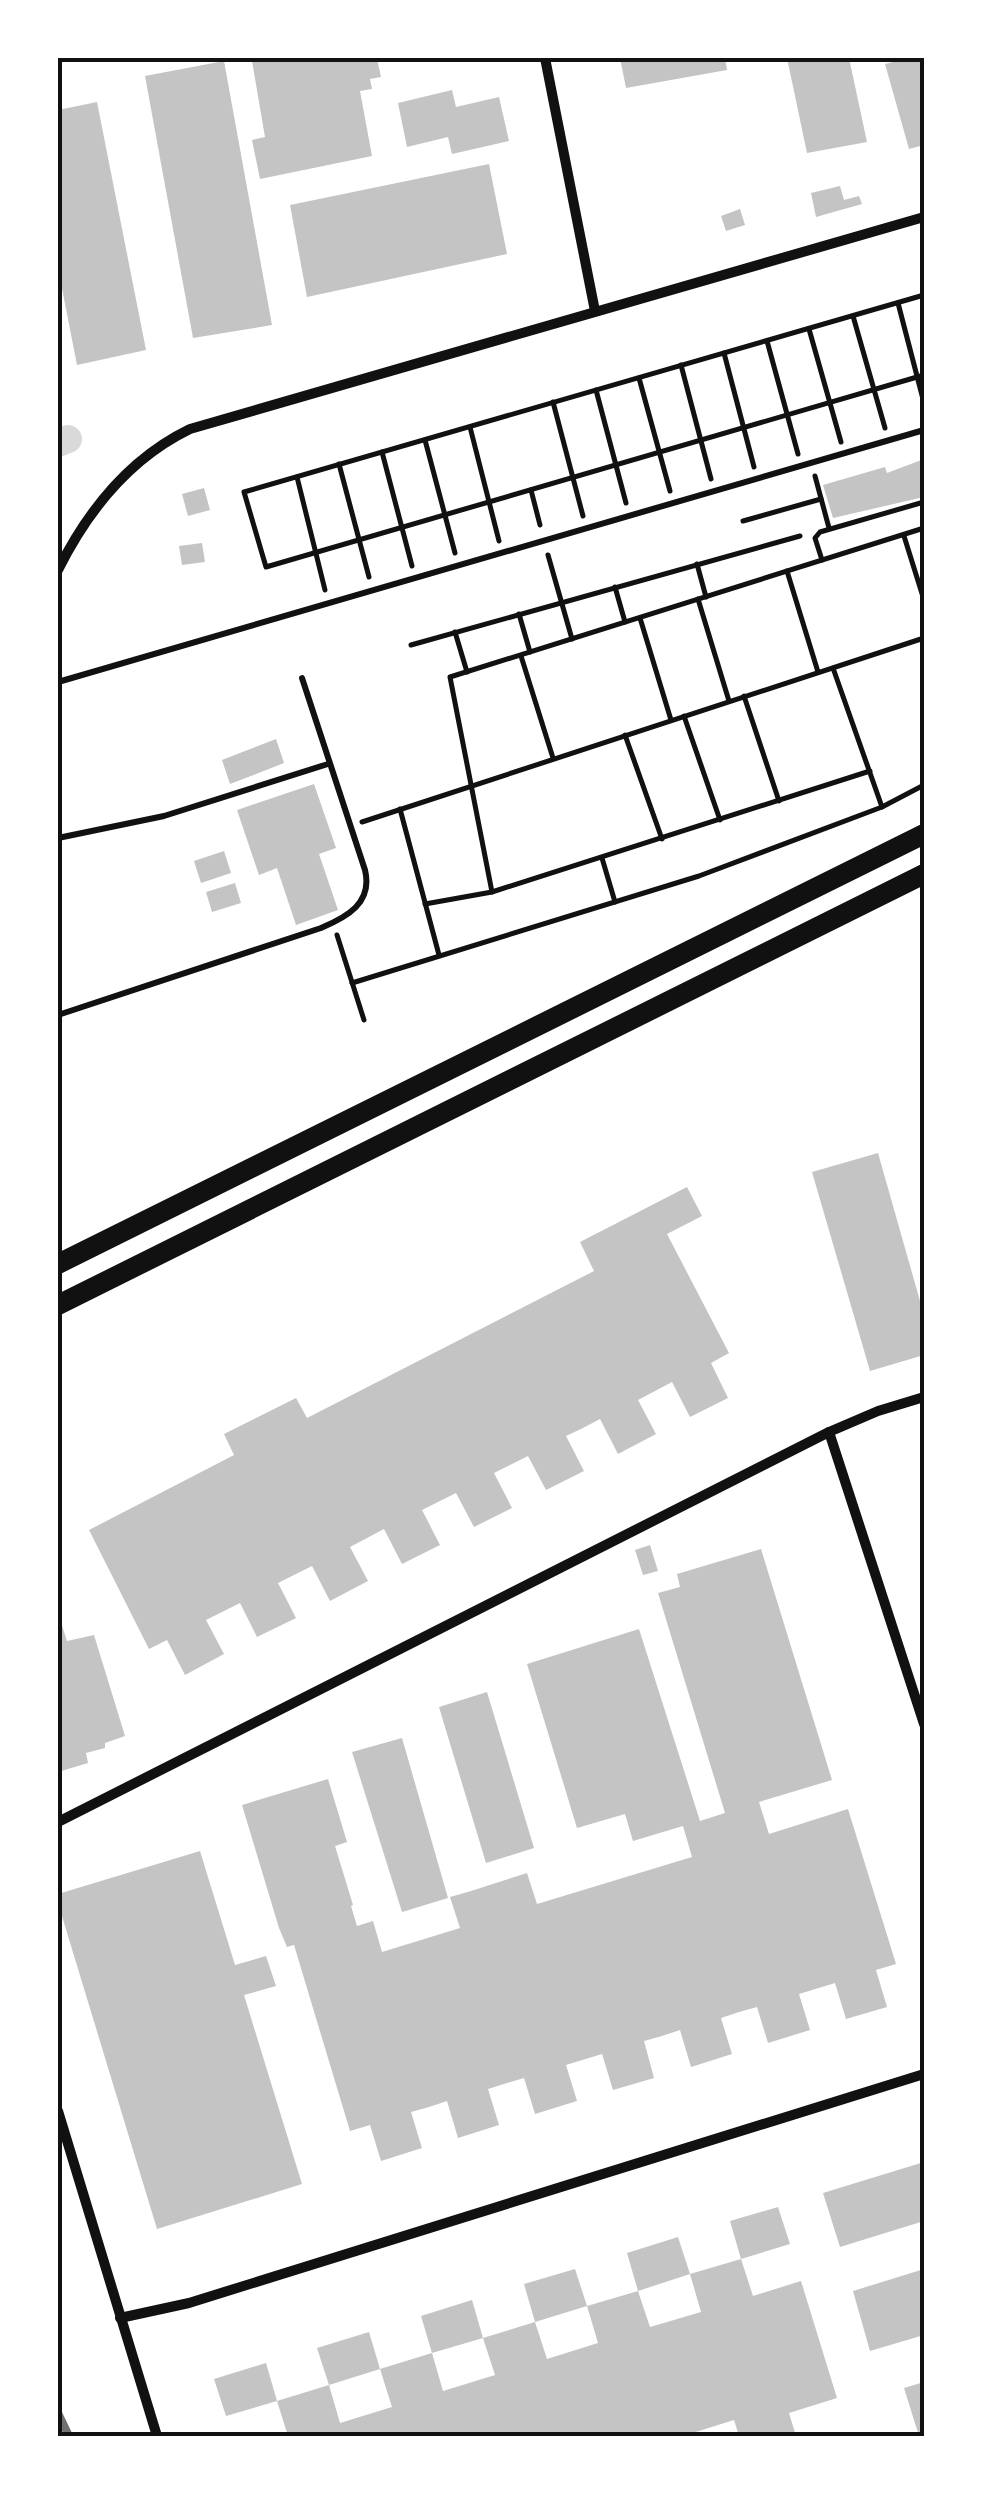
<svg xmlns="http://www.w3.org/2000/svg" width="982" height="2494" viewBox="0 0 982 2494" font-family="'Asap Condensed',sans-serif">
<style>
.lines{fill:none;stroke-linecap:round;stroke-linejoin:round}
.canal{stroke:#d9d9d9;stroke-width:28}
.building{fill:#c4c4c4}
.path{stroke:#111;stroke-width:5}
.service{stroke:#111;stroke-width:6}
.minor{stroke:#111;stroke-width:10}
.trunk{stroke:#111;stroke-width:20}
.rail{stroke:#707070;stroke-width:8}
.neatline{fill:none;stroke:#111;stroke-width:4}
</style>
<rect width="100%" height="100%" fill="#fff"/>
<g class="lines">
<!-- canal -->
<polyline class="canal" points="58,443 68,439"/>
</g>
<!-- building -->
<g class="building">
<polygon points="267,58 377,58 381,77 370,79 372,89 360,91 372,156 260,179 252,140 265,137 252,61"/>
<polygon points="620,58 725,58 727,70 626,88"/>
<polygon points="787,58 849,58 867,142 807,153"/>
<polygon points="908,58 924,58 924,145 909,149 885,64"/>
<polygon points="224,61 272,325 193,338 145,76"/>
<polygon points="452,90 456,107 499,97 509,141 452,154 448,137 407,147 398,103"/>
<polygon points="97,102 146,350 77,365 58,268 58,110"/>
<polygon points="489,164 507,254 307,297 290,205"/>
<polygon points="840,186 844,200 859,196 862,204 816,217 811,193"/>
<polygon points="740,209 745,225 726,231 721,216"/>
<polygon points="924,459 924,497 833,518 823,485 885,467 887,473"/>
<polygon points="204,488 210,510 188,516 182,494"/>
<polygon points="202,543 205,562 182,565 179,546"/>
<polygon points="276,739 284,763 230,784 222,760"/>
<polygon points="314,784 336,848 319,854 338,910 296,925 277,868 259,875 237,810"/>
<polygon points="224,851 231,873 201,883 194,861"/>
<polygon points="235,883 241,903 212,912 206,892"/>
<polygon points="878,1153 924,1315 924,1355 870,1371 812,1172"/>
<polygon points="687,1187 702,1216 667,1234 729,1353 711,1363 728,1398 690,1417 672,1382 638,1400 656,1434 618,1454 600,1419 583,1428 566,1436 584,1471 546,1490 528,1456 494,1473 512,1508 474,1527 456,1493 422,1510 440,1545 402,1564 384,1529 350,1547 368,1581 330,1601 312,1566 278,1583 296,1618 257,1637 240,1603 206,1620 224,1654 185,1675 167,1640 149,1649 89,1530 234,1455 224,1434 296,1398 307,1418 594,1271 580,1242"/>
<polygon points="650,1545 658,1571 643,1575 635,1550"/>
<polygon points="761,1549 832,1780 759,1802 769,1834 848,1809 896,1964 876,1970 887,2007 846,2019 835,1983 799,1994 810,2030 768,2043 757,2007 739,2012 721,2018 732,2054 691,2067 680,2030 662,2036 644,2041 654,2078 613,2090 602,2054 566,2065 577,2101 535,2114 524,2078 507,2083 488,2089 499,2125 458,2138 447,2101 429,2107 411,2112 422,2148 381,2161 370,2125 350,2131 294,1945 287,1947 279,1928 242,1805 328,1779 347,1842 335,1846 353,1905 351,1906 357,1926 373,1921 382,1952 460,1928 450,1897 471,1891 527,1873 537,1904 692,1857 683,1826 633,1841 625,1814 577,1828 527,1664 639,1629 700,1821 725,1813 658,1593 680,1587 677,1574"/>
<polygon points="58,1613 67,1641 94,1635 125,1736 105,1743 105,1748 86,1753 88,1763 58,1772"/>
<polygon points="487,1692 534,1848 486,1863 439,1707"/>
<polygon points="402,1738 448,1898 402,1912 352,1752"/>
<polygon points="200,1851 235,1965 266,1956 276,1986 244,1995 302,2184 157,2229 58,1903 58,1894"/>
<polygon points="924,2162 924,2221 840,2247 823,2193"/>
<polygon points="778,2207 790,2244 741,2259 753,2296 801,2281 837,2398 789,2413 796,2436 739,2436 734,2420 683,2436 288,2436 277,2401 329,2385 340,2423 392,2407 380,2369 432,2353 443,2391 495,2375 483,2338 535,2322 547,2359 598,2343 587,2306 638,2291 650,2327 701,2312 690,2274 638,2291 627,2253 678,2237 690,2274 741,2259 730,2221"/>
<polygon points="575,2269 587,2306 535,2322 524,2284"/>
<polygon points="924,2269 924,2335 870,2351 853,2291"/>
<polygon points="472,2300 483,2338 432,2353 421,2316"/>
<polygon points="369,2332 380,2369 329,2385 317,2348"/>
<polygon points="266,2363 277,2401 226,2416 214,2379"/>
<polygon points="924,2382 924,2436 919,2436 904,2388"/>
</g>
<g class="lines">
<!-- path -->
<g class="path">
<polyline points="924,295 244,492 266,567 924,375"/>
<polyline points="898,303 924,403"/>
<polyline points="853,316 885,428"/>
<polyline points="809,329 841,442"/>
<polyline points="767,341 798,454"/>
<polyline points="724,353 754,467"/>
<polyline points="681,365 711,479"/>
<polyline points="639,378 670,491"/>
<polyline points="596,390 626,503"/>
<polyline points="553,402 583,516"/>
<polyline points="470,427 499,541"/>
<polyline points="425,440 455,553"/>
<polyline points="382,452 412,566"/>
<polyline points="339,464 369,577"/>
<polyline points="815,476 829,528"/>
<polyline points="297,477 325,590"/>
<polyline points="531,490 540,525"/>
<polyline points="743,521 821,499"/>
<polyline points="904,536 924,600"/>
<polyline points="548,555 572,639"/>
<polyline points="822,560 815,538 820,532 924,502"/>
<polyline points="697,564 706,597"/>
<polyline points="787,571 818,672"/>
<polyline points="615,587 625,622"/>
<polyline points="698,599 729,701"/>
<polyline points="519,614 530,652"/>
<polyline points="640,618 671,720"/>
<polyline points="455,632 467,672"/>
<polyline points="411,645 800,536"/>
<polyline points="521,656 553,758"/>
<polyline points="744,696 779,801"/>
<polyline points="684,716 720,820"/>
<polyline points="625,735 662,839"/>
<polyline points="882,807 924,785"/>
<polyline points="400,809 439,955"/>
<polyline points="362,822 924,638"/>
<polyline points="602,858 615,902"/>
<polyline points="492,892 450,677 924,528"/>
<polyline points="425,904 492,892 870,771"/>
<polyline points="337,935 364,1020"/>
<polyline points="352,983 699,876 882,807 833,668"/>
</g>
<!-- service -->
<g class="service">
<polyline points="58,682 924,430"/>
<polyline points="58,838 164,816 328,764"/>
<path d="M58,1015L321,928C347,917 373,903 365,870L302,678"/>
</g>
<!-- minor -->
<g class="minor">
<polyline points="545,58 595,311"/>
<path d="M58,570C87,512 130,458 190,429L924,217"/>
<polyline points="829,1432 924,1724"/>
<polyline points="58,1822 829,1432 878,1411 924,1397"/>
<polyline points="58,2111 157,2436"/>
<polyline points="120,2318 189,2303 924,2074"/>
</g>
<!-- trunk -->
<g class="trunk">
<polyline points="58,1264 924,834"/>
<polyline points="58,1305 924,874"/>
</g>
<!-- rail -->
<polyline class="rail" points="58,2413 69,2436"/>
</g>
<!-- border -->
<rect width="982" height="2494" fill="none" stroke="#ffffff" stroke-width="120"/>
<rect x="60" y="60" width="862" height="2374" class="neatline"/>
</svg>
